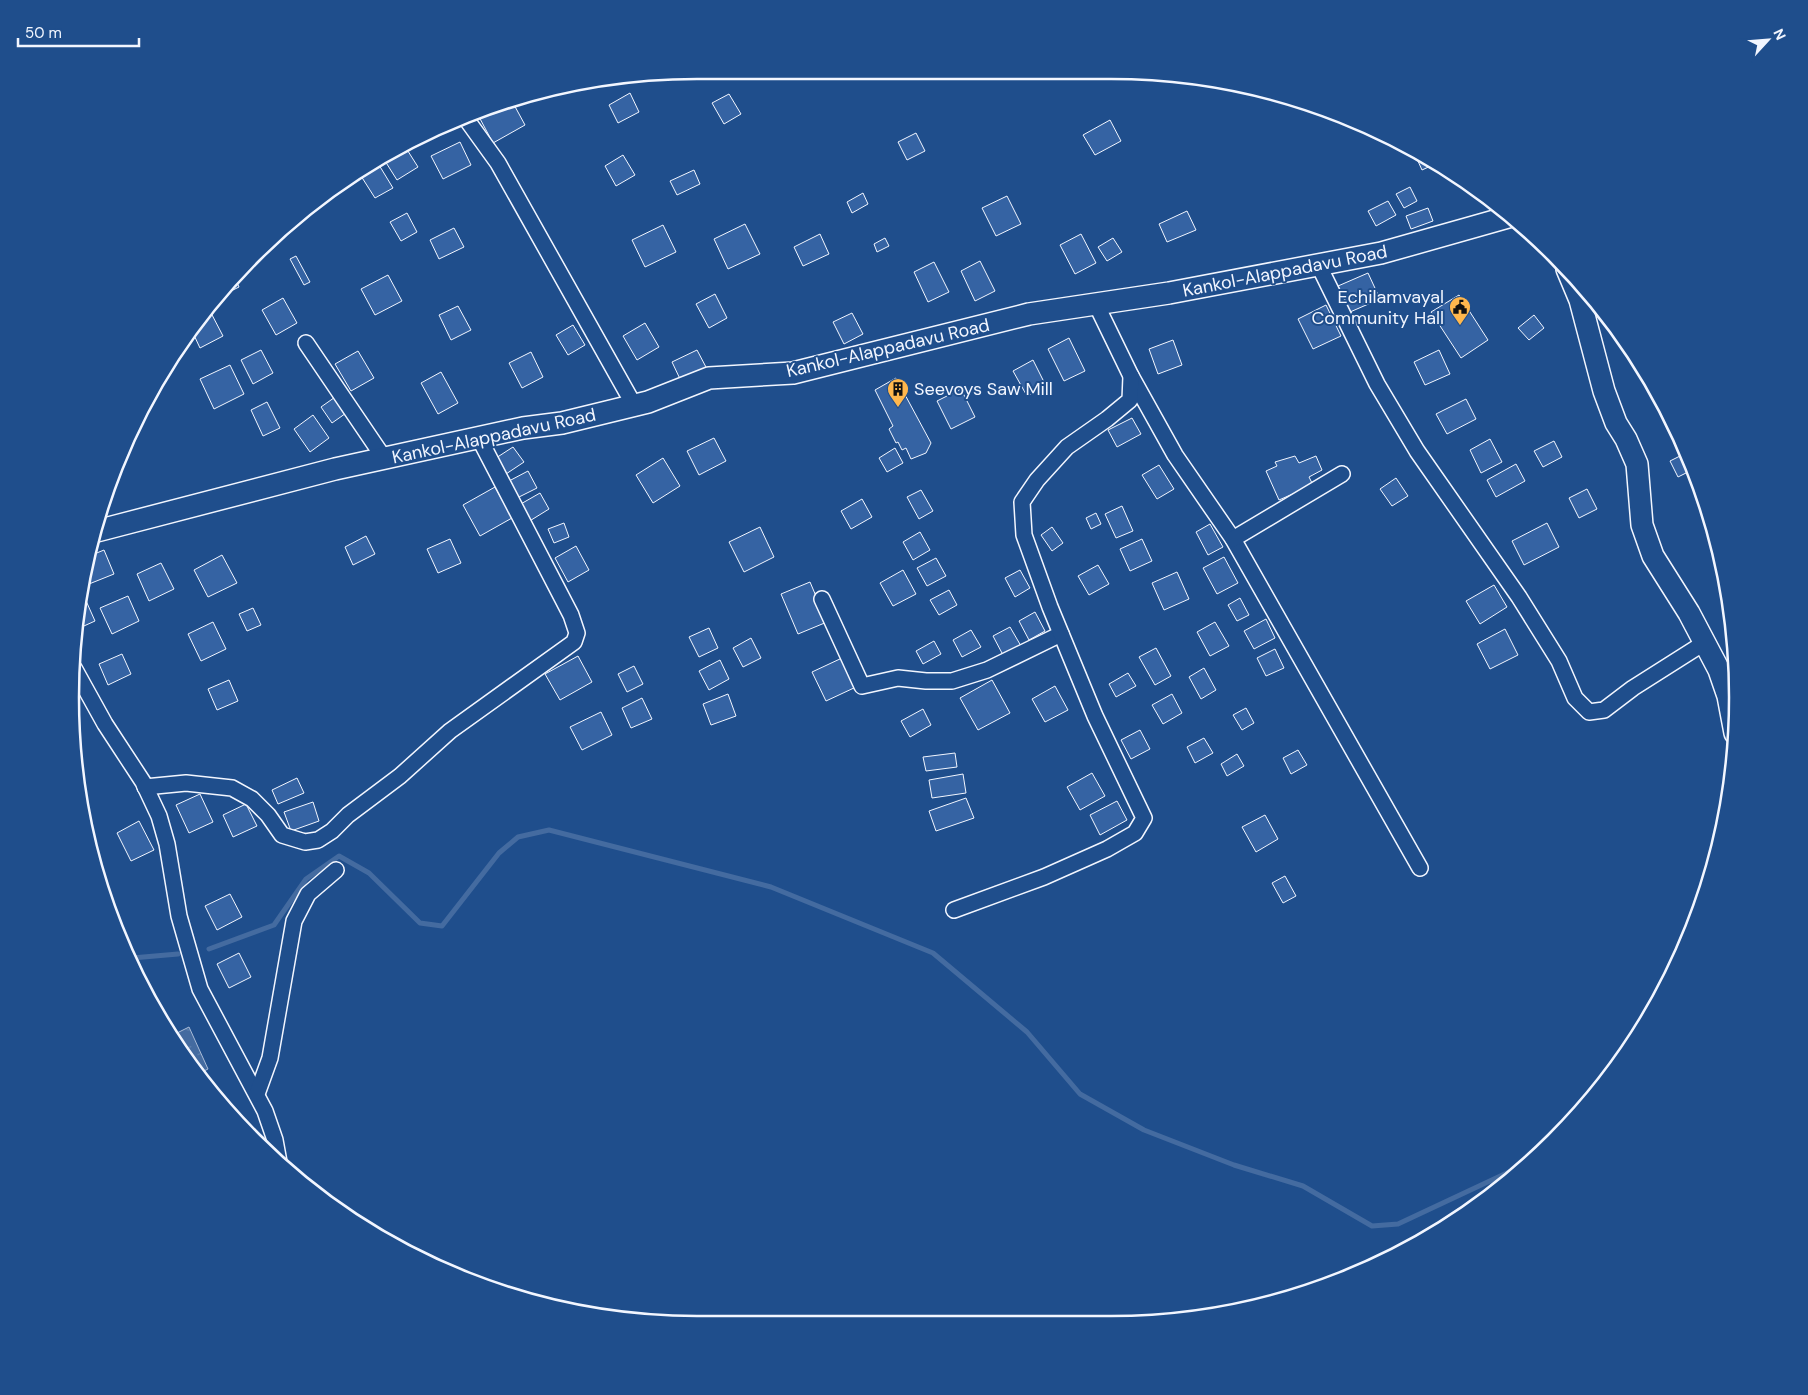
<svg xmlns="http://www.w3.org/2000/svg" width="1808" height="1395" viewBox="0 0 1808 1395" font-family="'DM Sans',sans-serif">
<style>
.water{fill:url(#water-ripples);stroke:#a8bbd7}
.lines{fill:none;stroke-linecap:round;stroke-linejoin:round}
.stream{stroke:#446ba0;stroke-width:5}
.building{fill:#3563a3;stroke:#f2f6ff}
.street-casing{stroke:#f2f6ff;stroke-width:18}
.secondary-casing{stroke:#f2f6ff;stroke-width:24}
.street{stroke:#1f4e8c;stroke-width:15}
.secondary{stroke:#1f4e8c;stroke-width:21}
.labels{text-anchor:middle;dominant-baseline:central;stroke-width:4;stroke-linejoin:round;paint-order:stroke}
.street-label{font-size:18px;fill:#f2f6ff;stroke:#1f4e8c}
.poi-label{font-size:18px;fill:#f2f6ff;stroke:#1f4e8c;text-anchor:end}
.rim{fill:none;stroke:#f2f6ff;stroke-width:2.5}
</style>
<defs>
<pattern id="water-ripples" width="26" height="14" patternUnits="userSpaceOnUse" patternTransform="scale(1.25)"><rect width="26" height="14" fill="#446ba0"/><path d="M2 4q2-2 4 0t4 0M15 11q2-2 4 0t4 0" fill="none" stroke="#5f81ae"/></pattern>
</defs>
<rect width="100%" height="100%" fill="#1f4e8c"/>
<!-- water -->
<polygon class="water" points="189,1027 208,1069 198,1074 176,1046 171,1036"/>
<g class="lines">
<!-- stream -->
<g class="stream">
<polyline points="209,949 274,925 306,879 339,856 369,873 420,923 442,926 499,853 518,837 549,830 771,887 933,953 1027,1032 1080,1094 1144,1130 1234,1165 1303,1186 1372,1226 1398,1224 1526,1164"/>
<polyline points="132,958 178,954"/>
</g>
</g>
<!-- building -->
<g class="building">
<polygon points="690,71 679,77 677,73"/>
<polygon points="630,93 639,112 618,123 609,105"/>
<polygon points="729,94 741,114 724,124 712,103"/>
<polygon points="512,101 525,125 493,143 478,115"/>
<polygon points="1110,120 1121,141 1095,155 1083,135"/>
<polygon points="916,133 925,151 907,160 898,142"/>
<polygon points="460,142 471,165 443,179 431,156"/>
<polygon points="406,148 418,167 397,180 385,161"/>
<polygon points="1413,150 1435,164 1422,170"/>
<polygon points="623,155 635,175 616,186 605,166"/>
<polygon points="379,165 393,188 375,198 361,176"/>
<polygon points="694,170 700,184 677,195 670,181"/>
<polygon points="1410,187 1417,201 1404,208 1396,194"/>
<polygon points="863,193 868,204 852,213 847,202"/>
<polygon points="1007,196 1021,224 996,236 982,208"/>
<polygon points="1388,201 1396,215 1376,226 1368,211"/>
<polygon points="1428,208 1433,221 1411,229 1406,216"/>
<polygon points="1187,211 1196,230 1167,242 1159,224"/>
<polygon points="407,213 417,232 401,241 390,222"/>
<polygon points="745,224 760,254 728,269 714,239"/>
<polygon points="663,225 676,252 645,267 632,240"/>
<polygon points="454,228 464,247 439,259 430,240"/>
<polygon points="820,234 829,254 803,266 794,247"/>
<polygon points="1081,234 1096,263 1075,274 1060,245"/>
<polygon points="885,238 889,246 877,252 874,244"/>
<polygon points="1113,238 1122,252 1107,261 1098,247"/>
<polygon points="296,256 310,282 304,285 290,259"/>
<polygon points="980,261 995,291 975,301 961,271"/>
<polygon points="934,262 949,292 928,302 914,272"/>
<polygon points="1368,273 1380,299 1350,312 1338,286"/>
<polygon points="388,275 402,301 375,315 361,289"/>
<polygon points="235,278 239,287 221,296"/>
<polygon points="715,294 727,318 709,328 696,304"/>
<polygon points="1459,295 1488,340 1461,358 1431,312"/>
<polygon points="283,298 297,323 276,335 262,310"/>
<polygon points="1326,305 1341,336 1313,349 1298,319"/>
<polygon points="458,306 471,330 451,340 439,315"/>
<polygon points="210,311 223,336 200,348 193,333"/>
<polygon points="852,313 863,334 844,344 833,322"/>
<polygon points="1534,315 1544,328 1529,340 1518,328"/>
<polygon points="645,323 659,347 637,360 623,336"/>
<polygon points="573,325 585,345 568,355 556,335"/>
<polygon points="1069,338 1085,371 1064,381 1048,349"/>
<polygon points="1173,340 1182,365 1158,374 1149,349"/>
<polygon points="261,350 273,373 253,384 241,360"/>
<polygon points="697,350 707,369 681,381 672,362"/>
<polygon points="1439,350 1450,374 1425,385 1414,362"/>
<polygon points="358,351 374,378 351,391 335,364"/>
<polygon points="531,352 543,377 522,388 509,363"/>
<polygon points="1033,360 1046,386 1027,396 1013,371"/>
<polygon points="230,365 244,394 214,409 200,379"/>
<polygon points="441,372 458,403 438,414 421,383"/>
<polygon points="896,378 931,443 926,453 911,459 906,448 902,450 898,442 896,443 889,429 893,426 875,390"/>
<polygon points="961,389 975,417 951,429 937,401"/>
<polygon points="338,395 349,411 332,423 321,407"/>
<polygon points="1466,399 1476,419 1447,434 1436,414"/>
<polygon points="267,402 280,428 263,436 251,410"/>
<polygon points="313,415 329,438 310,452 294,429"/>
<polygon points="1132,418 1141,434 1117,447 1108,430"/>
<polygon points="714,438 726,461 699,475 687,451"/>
<polygon points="1490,439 1502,462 1481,473 1470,450"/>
<polygon points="1554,441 1562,457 1543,467 1534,451"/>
<polygon points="513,447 524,462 506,474 496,458"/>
<polygon points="895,448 903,463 887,472 879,458"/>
<polygon points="1688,452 1694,469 1678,477 1670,461"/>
<polygon points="1295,456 1299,463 1316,456 1322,470 1309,477 1313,485 1279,500 1266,471 1277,466 1275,462"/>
<polygon points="663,458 680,486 653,503 636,475"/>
<polygon points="1516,464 1525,481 1496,497 1487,480"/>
<polygon points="1159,465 1174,489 1157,499 1142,475"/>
<polygon points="528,471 537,488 517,498 509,481"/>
<polygon points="1396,478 1408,496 1392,506 1380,489"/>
<polygon points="495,487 512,518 480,536 463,505"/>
<polygon points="1587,489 1597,509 1579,518 1569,498"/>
<polygon points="921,490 933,511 919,519 907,497"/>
<polygon points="540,493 549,509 528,522 519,505"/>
<polygon points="862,499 872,517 851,529 841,511"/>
<polygon points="1122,506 1133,531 1116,538 1105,514"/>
<polygon points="1096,513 1101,524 1091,529 1086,518"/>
<polygon points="564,523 569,537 554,543 548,529"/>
<polygon points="1547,523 1559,547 1524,565 1512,541"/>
<polygon points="1210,524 1223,547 1208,555 1196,532"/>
<polygon points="760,527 774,557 744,572 729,542"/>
<polygon points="1052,527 1063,543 1052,551 1041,535"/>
<polygon points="920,532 930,550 913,560 903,542"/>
<polygon points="366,536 375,554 353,565 345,547"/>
<polygon points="450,539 461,563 438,573 427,549"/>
<polygon points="1142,539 1152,561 1130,571 1120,549"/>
<polygon points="576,546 589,570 568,582 555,558"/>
<polygon points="104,550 114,574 84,586 82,581 87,557"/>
<polygon points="222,555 237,583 208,597 194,570"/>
<polygon points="1224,557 1238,583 1217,594 1203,568"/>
<polygon points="936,558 946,576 927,586 917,568"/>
<polygon points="161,563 174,589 149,601 137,574"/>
<polygon points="1098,565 1109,584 1089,595 1078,576"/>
<polygon points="903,570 916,594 893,606 880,583"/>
<polygon points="1020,570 1030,588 1015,597 1005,578"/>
<polygon points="1177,572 1189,599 1164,610 1152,583"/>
<polygon points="810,582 827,622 798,634 781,594"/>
<polygon points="1494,585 1507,607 1480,624 1466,601"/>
<polygon points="949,590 957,605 939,615 930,600"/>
<polygon points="83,594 95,621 75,630 79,596"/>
<polygon points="128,596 139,621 112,634 100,608"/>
<polygon points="1240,598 1249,615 1237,621 1228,605"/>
<polygon points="253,608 261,625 247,631 239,614"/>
<polygon points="1035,612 1045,631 1029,640 1019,621"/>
<polygon points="1266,619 1275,638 1254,649 1244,631"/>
<polygon points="213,622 226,649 201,661 188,634"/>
<polygon points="1215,622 1229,646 1210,656 1197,632"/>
<polygon points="1010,627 1021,646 1003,655 993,636"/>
<polygon points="709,628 718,648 699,657 689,637"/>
<polygon points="1505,629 1518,655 1490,669 1477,644"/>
<polygon points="971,630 981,647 962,657 953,640"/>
<polygon points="751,638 761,658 743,667 733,648"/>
<polygon points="934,641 941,654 923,664 916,651"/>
<polygon points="1156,648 1171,676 1155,685 1139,657"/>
<polygon points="1275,649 1284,668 1266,676 1257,658"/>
<polygon points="122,654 131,674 108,685 99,664"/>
<polygon points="578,656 592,682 560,700 545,674"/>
<polygon points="842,658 856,687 826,701 812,672"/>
<polygon points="720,660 729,679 709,690 699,671"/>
<polygon points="634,666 643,684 627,692 618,674"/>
<polygon points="1204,668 1216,690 1201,699 1189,677"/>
<polygon points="1128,673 1136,686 1116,697 1109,684"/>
<polygon points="229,680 238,701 217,710 208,689"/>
<polygon points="992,680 1010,713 978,730 960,698"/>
<polygon points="1055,686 1068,710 1045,722 1032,699"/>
<polygon points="728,694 736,716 711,725 703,704"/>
<polygon points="1172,694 1182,713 1163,724 1152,705"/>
<polygon points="642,698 652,719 631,728 622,708"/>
<polygon points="1246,708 1254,723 1242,730 1233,715"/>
<polygon points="923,709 931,725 910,737 901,721"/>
<polygon points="601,712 612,735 582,750 570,727"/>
<polygon points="1140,730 1150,749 1131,759 1121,740"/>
<polygon points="1204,738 1213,753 1195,763 1187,747"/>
<polygon points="1298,750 1307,765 1291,774 1283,758"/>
<polygon points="955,753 957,767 926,771 923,757"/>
<polygon points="1237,754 1244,766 1227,776 1221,764"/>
<polygon points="1092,773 1105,796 1080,810 1067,787"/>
<polygon points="963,774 966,793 932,798 929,780"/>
<polygon points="297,778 304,793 278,804 272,790"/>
<polygon points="200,794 213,822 189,833 176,805"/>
<polygon points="966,798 974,818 936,831 929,811"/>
<polygon points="1117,801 1127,820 1100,835 1090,815"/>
<polygon points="313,802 319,821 291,831 284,812"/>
<polygon points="246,804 257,826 233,837 223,815"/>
<polygon points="1265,815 1278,839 1256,852 1242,827"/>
<polygon points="139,821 154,850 131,861 117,833"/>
<polygon points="1285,876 1296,896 1283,903 1272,883"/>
<polygon points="230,894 242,917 217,930 205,906"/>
<polygon points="239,953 251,977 229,988 217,964"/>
</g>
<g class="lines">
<!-- street casing -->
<g class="street-casing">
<g id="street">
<polyline points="467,120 498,163 634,405"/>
<polyline points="1319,266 1377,384 1417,451 1519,597 1559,661 1575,698 1589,712 1604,710 1633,688 1704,643"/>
<polyline points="306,343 384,458"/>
<polyline points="1131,376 1175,455 1233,539 1420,868"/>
<polyline points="1233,539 1342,474"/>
<polyline points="822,599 862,686 898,678 926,681 952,681 987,670 1061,634"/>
<polyline points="74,668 105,724 143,782 159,816 167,844 179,916 200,989 265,1111 275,1140 279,1162"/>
<polyline points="145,787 186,783 232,788 252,799 268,815 282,835 305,842 318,840 332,831 348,815 400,776 450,731 574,642 577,633 571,615 479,438"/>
<polyline points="954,910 1044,877 1107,849 1135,833 1144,818 1095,716 1050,607 1024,535 1022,502 1037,480 1067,447 1107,419 1130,400 1131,376 1096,304"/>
<polyline points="257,1094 270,1058 294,921 308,894 336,870"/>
</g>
</g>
<!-- secondary casing -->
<g class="secondary-casing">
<g id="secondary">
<polyline points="1567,269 1580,300 1604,391 1616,423 1626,439 1637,464 1642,525 1653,556 1689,613 1719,670 1728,696 1735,733"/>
<polyline points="93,532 335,469 523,428 562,423 648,402 709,378 793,373 1029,314 1169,293 1381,253 1512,216"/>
</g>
</g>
<!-- street -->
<use href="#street" class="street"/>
<!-- secondary -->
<use href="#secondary" class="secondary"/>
</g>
<!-- icons -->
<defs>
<g id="civic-pin" transform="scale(1.125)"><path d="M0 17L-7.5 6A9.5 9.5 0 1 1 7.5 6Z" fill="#ffb74d" stroke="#1f4e8c"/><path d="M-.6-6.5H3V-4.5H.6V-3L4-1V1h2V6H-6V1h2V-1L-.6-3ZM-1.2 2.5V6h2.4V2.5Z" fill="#111"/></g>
<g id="building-pin" transform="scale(1.125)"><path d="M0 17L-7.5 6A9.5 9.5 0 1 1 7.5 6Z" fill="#ffb74d" stroke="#1f4e8c"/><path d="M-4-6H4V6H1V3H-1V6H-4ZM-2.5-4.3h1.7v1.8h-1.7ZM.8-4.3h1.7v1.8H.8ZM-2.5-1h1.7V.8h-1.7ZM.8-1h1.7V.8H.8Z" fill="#111"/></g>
</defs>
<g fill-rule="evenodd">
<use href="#civic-pin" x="1460" y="307"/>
<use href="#building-pin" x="898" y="389"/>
</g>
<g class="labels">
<!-- street labels -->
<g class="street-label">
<text transform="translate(1285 271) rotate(-11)">Kankol-Alappadavu Road</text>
<text transform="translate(888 348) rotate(-13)">Kankol-Alappadavu Road</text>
<text transform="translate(494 436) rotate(-12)">Kankol-Alappadavu Road</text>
</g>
<!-- poi labels -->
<g class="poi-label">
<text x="1444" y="297">Echilamvayal<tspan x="1444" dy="21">Community Hall</tspan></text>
<text x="914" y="389" text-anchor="start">Seevoys Saw Mill</text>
</g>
</g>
<!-- crop -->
<path d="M0 0H1808V1395H0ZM697 79H1111A618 618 0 0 1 1729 697V698A618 618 0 0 1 1111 1316H697A618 618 0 0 1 79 698V697A618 618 0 0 1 697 79Z" fill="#1f4e8c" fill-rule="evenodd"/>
<path class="rim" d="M697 79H1111A618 618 0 0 1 1729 697V698A618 618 0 0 1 1111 1316H697A618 618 0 0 1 79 698V697A618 618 0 0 1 697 79Z"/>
<!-- north arrow -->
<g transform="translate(1768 40) rotate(64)" stroke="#1f4e8c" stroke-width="4" paint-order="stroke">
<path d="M0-4L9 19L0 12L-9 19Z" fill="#f2f6ff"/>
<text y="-8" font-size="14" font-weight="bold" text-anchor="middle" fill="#f2f6ff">N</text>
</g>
<!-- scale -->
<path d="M18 38v8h121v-8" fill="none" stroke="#f2f6ff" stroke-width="2.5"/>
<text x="25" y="38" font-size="15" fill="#f2f6ff" stroke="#1f4e8c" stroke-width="4" paint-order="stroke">50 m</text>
</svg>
